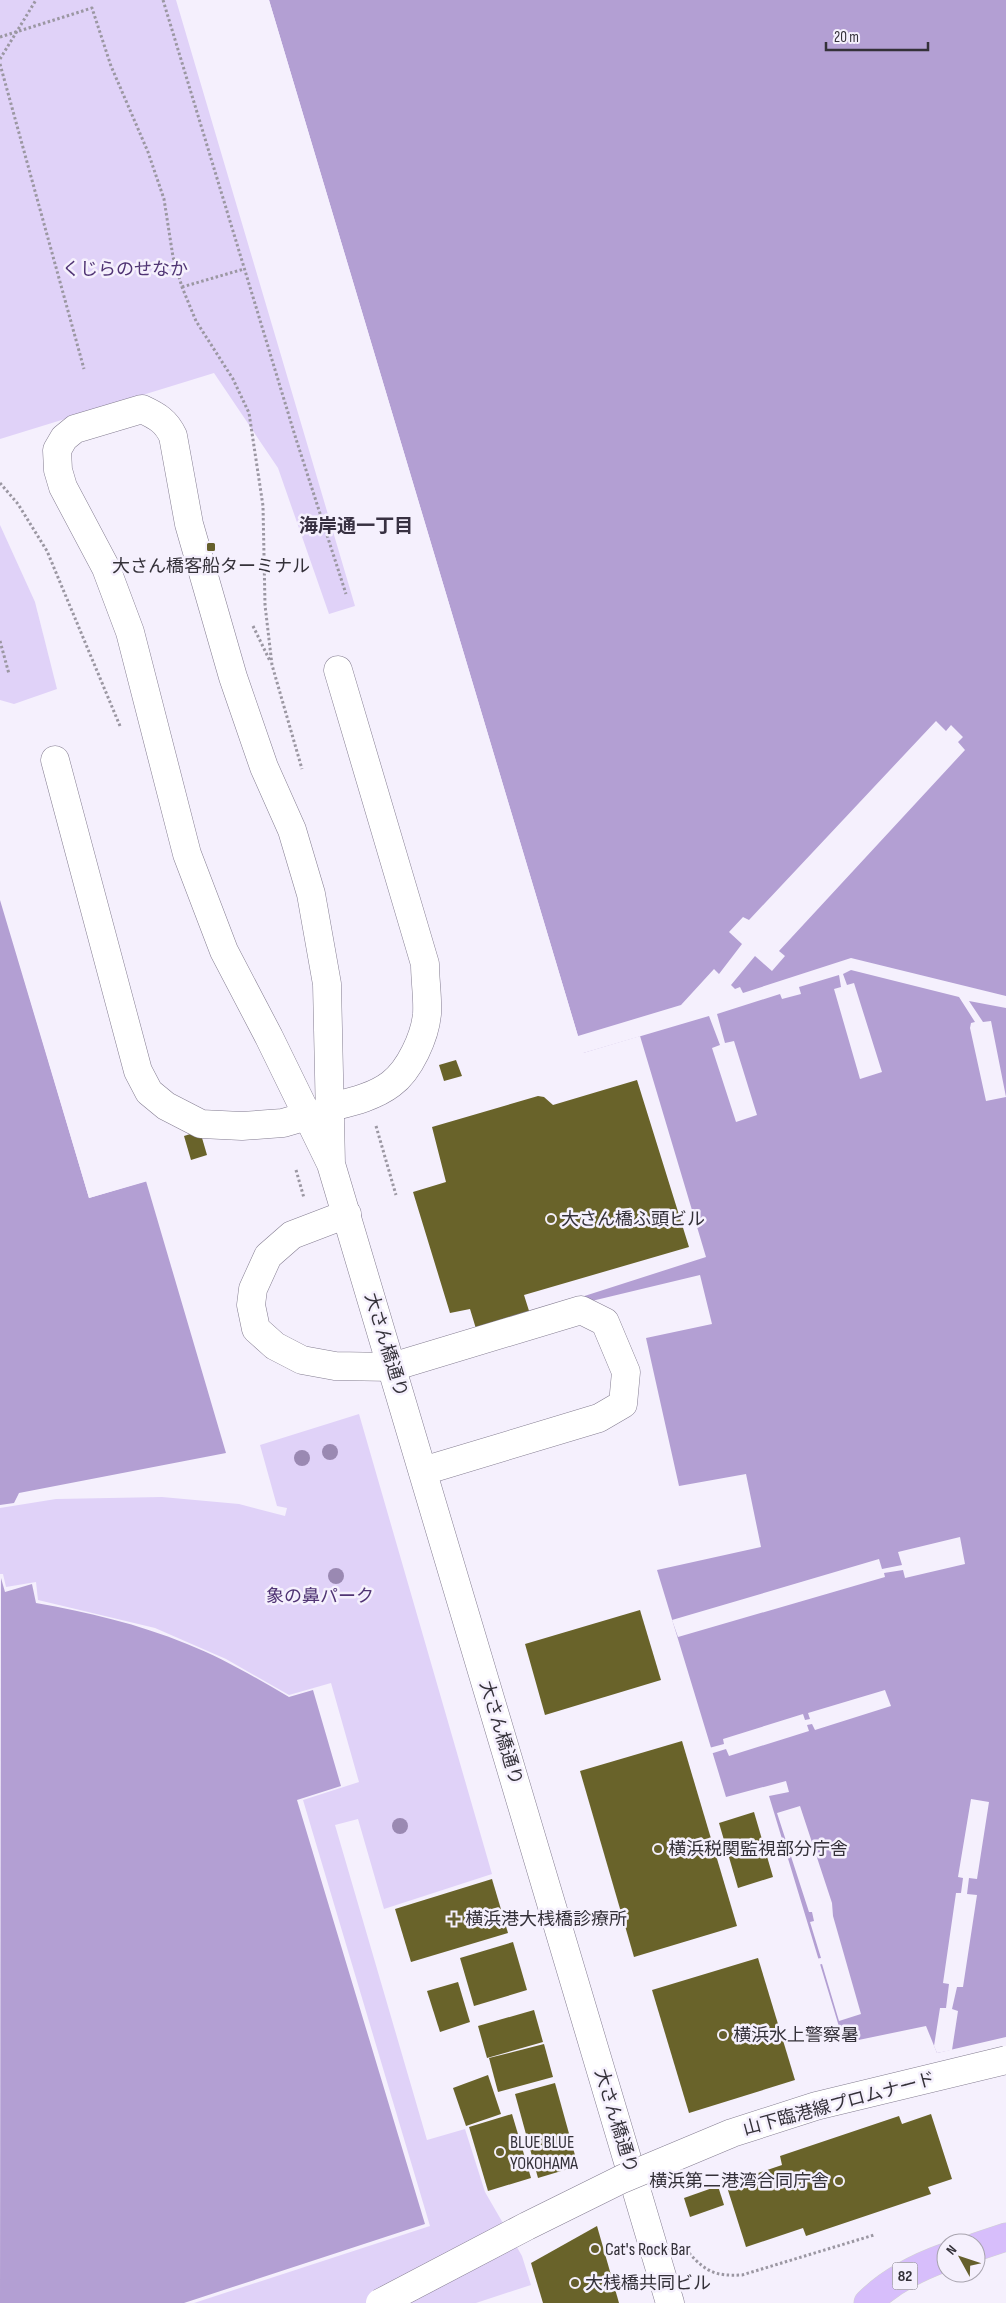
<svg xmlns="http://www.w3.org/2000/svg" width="1006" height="2303" viewBox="0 0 1006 2303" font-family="'Sofia Sans Condensed','Noto Sans JP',sans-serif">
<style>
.green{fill:#e0d2f8}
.water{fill:#b39fd3}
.pier{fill:#f5f0fd}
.building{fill:#69632a}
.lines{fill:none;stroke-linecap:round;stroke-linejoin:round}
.minor-casing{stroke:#847d91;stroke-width:29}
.major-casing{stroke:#d2d2d3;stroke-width:29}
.path{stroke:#9b97a2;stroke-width:3;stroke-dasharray:2.5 2.5;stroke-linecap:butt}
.minor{stroke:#fff;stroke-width:28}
.major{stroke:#d7befb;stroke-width:28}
.minor-bridge-casing{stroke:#847d91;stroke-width:29;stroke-linecap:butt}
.minor-bridge{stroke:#fff;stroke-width:28}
.tree{fill:#9a89b2}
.poi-dot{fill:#655f2c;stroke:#f5f0fd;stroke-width:2}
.labels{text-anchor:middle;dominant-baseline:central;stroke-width:5;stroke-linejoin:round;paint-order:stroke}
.shield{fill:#f5f0fd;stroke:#6e6a74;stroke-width:1}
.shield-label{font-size:16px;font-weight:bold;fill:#343139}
.park-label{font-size:18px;fill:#503474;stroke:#f5f0fd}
.poi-label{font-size:18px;fill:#343139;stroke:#f5f0fd;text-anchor:start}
.street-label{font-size:18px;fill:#343139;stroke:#f5f0fd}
.neighbourhood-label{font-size:19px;font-weight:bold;fill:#383142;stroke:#f5f0fd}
</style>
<rect width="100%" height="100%" fill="#f5f0fd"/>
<!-- green -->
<g class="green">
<polygon points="0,0 176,0 355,606 329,614 278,468 214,373 0,439"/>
<polygon points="0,525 35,602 57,689 14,704 0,700"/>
<polygon points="359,1414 492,1874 384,1909 358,1819 335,1825 427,2140 465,2129 485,2192 522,2256 531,2285 476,2303 194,2303 430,2226 303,1800 359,1782 331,1683 289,1695 226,1659 155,1628 38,1600 36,1582 6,1587 3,1574 0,1574 0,1508 56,1499 162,1497 239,1504 285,1516 287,1508 277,1506 260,1445"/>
</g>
<!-- water -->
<g class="water">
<polygon points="269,0 1006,0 1006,2037 937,2053 926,2026 844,2043 769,1796 789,1792 786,1781 726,1797 657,1570 761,1547 746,1474 679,1486 646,1338 712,1324 700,1275 575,1305 572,1300 706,1257 640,1036 583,1053"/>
<polygon points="0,900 89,1198 146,1181 226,1453 19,1493 14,1503 0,1505"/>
<path d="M1,1578L5,1592L32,1584L36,1603C88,1612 138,1624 187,1644C223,1658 256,1678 289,1697L313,1690L341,1786L297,1800L425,2224L184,2303H0Z"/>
</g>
<!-- pier -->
<g class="pier">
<polygon points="267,0 269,0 578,1036 681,1005 714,969 719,974 742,944 729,932 743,917 749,920 936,721 946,731 951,725 963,737 958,742 965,750 779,951 785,956 772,971 755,956 731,985 735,989 740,987 743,993 851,958 1006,996 1006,1008 969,1001 983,1022 991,1021 1006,1097 986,1101 970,1028 971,1023 975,1022 959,997 851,970 843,974 847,985 854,983 882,1072 860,1079 834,989 841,987 839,975 799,987 801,994 782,999 780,994 717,1014 725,1043 734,1041 757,1115 736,1122 712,1048 720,1045 709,1016 580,1054"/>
<polygon points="0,897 2,899 91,1195 145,1178 148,1181 89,1198"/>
<polygon points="960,1537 965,1564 905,1578 903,1570 884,1573 885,1577 678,1637 672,1620 879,1559 882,1569 902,1565 898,1552"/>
<polygon points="885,1690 891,1706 815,1730 812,1724 807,1725 809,1731 729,1756 726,1749 710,1754 709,1748 724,1744 723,1739 803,1714 805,1720 810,1719 808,1713"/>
<polygon points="971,1799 989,1802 977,1879 969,1878 967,1894 977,1895 963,1987 957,1987 952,2009 958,2011 952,2050 937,2053 934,2046 940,2008 946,2008 949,1984 943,1983 956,1893 961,1893 963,1878 958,1877"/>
<polygon points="800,1806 832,1903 833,1916 861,2014 839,2021 822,1964 818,1965 816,1959 821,1958 810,1922 814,1921 812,1912 809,1912 777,1813"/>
</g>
<!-- building -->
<g class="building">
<polygon points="456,1060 462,1076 444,1081 439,1065"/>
<polygon points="637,1080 689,1247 524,1295 530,1314 477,1332 470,1309 450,1313 413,1192 446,1182 432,1127 538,1096 544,1097 553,1105"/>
<polygon points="200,1131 207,1155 191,1160 184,1136"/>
<polygon points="640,1610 661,1680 545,1715 525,1644"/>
<polygon points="682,1741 737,1926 634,1957 580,1771"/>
<polygon points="754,1812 773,1877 738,1888 719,1823"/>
<polygon points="492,1879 508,1933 411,1962 395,1909"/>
<polygon points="513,1942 527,1990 474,2006 460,1958"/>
<polygon points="758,1958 795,2080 689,2113 652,1990"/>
<polygon points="458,1982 470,2022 440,2032 427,1991"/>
<polygon points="534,2010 543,2042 487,2058 478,2026"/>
<polygon points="544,2044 553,2077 498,2092 489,2058"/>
<polygon points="488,2075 501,2114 466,2126 453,2088"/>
<polygon points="555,2083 578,2166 538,2178 515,2094"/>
<polygon points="512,2114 531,2178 488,2191 469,2127"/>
<polygon points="931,2114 952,2179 928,2187 931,2194 806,2236 803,2228 746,2247 726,2184 782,2165 780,2156 899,2116 902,2124"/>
<polygon points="718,2186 724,2205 690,2217 684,2198"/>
<polygon points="597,2226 619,2303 543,2303 531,2263"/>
</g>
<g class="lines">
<!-- minor casing -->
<g class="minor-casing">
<g id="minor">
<polyline points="55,760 138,1071 149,1092 166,1106 201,1124 242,1126 283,1123 307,1116"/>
<path d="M331,1107C351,1102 374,1097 391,1084C410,1070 425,1036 427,1014C428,998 425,980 425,964L338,670"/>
<path d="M331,1164L327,984L311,894L292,830L264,767L233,677L189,524L173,436C166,421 157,416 142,409L75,429L64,438L57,450L58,470L63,487L106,568L130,632L187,854L224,951L269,1037L331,1164L670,2303"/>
<polyline points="347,1214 292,1235 268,1256 253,1289 251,1305 256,1329 275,1346 302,1360 335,1366 392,1367 581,1310 605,1322 626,1372 623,1404 599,1418 423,1471"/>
</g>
</g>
<!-- major casing -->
<g class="major-casing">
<g id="major">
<polyline points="976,2247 1006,2237"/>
<path d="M868,2303C889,2282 918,2267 946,2257"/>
</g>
</g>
<!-- path -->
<g class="path">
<polyline points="163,0 296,439 346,594"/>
<polyline points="0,37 92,8 111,66 148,152 164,199 173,257 182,287 196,321 233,379 249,413 263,506 265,605 272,665 302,769"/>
<polyline points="0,59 36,0"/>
<polyline points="0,64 84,369"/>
<polyline points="182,287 244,269"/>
<polyline points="0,483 18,504 47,551 120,726"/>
<polyline points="253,626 270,661"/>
<polyline points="0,641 9,674"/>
<polyline points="376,1126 396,1195"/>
<polyline points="296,1170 304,1198"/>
<path d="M689,2253C707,2273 716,2276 742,2275L874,2235"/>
</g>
<!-- minor -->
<use href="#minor" class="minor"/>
<!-- major -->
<use href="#major" class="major"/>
<!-- minor-bridge casing -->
<g class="minor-bridge-casing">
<polyline id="minor-bridge" points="380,2303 527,2226 622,2179 732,2133 816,2106 1006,2060"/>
</g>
<!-- minor-bridge -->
<use href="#minor-bridge" class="minor-bridge"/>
</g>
<!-- trees -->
<g class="tree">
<circle cx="330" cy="1452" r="8"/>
<circle cx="302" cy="1458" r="8"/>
<circle cx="336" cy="1576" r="8"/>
<circle cx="400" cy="1826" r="8"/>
</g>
<!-- markers -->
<g class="poi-dot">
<rect x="206" y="542" width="10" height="10" rx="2.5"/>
<circle cx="551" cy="1219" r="5"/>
<circle cx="658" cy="1849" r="5"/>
<path d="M451.5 1911.5h5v5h5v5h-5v5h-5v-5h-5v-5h5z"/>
<circle cx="723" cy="2035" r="5"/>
<circle cx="500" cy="2152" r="5"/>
<circle cx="839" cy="2181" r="5"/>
<circle cx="595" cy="2249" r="5"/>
<circle cx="575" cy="2283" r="5"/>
</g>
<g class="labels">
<!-- shield labels -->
<rect class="shield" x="892.5" y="2262.5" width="25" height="27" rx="4"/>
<g class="shield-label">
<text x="905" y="2276">82</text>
</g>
<!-- park labels -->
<g class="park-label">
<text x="125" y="269">くじらのせなか</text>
<text x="320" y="1596">象の鼻パーク</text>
</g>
<!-- poi labels -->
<g class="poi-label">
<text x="211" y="566" text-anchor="middle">大さん橋客船ターミナル</text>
<text x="561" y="1219">大さん橋ふ頭ビル</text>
<text x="668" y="1849">横浜税関監視部分庁舎</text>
<text x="465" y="1919">横浜港大桟橋診療所</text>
<text x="733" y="2035">横浜水上警察暑</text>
<text x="510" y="2142">BLUE BLUE<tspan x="510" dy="21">YOKOHAMA</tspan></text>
<text x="829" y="2181" text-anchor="end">横浜第二港湾合同庁舎</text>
<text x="605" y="2249">Cat's Rock Bar</text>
<text x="585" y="2283">大桟橋共同ビル</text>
</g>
<!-- street labels -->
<g class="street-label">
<text transform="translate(386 1345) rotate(73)">大さん橋通り</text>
<text transform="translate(501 1733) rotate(73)">大さん橋通り</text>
<text transform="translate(839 2104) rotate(-15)">山下臨港線プロムナード</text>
<text transform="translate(616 2121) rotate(73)">大さん橋通り</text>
</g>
<!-- neighbourhood labels -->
<g class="neighbourhood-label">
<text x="356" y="526">海岸通一丁目</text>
</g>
</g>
<!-- north arrow -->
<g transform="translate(961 2258) rotate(310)"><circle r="24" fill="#f5f0fd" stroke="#a8a4af"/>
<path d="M0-4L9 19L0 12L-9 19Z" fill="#655f2c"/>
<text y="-8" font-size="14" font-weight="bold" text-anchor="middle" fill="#343139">N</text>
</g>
<!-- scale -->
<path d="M826 42v8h102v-8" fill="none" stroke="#343139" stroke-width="2.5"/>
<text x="834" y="42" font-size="15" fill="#343139" stroke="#f5f0fd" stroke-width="4" paint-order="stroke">20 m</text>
</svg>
